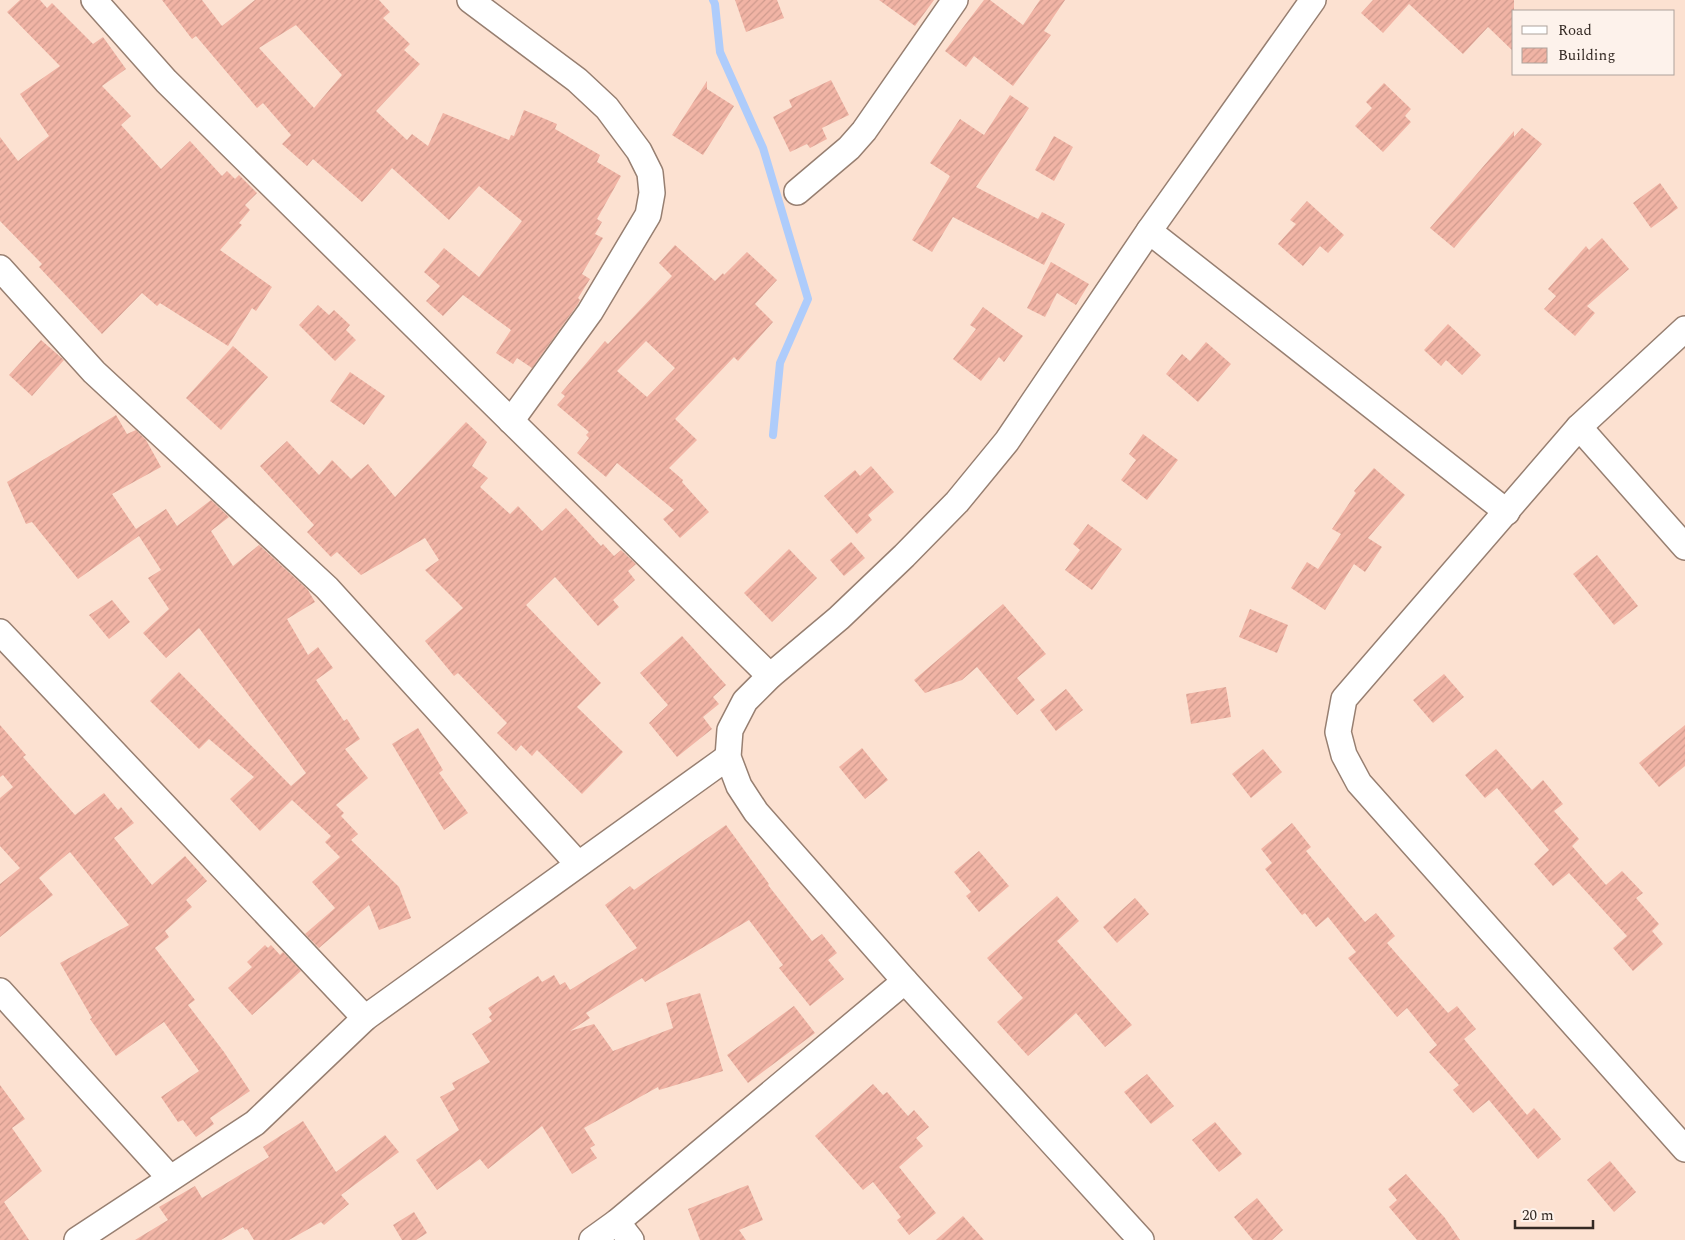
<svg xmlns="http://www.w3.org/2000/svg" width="1685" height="1240" viewBox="0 0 1685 1240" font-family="Spectral,serif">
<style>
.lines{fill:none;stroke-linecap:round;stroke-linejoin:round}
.stream{stroke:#aeccfb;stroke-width:8}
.building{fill:url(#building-hatch);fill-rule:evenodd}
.street-casing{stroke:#977f71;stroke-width:28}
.street{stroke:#fff;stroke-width:25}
</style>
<defs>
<pattern id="building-hatch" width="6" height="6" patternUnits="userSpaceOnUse" patternTransform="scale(1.25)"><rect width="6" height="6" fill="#f1b4a5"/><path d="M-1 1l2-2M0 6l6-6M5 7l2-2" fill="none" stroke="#cf9b8e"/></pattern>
</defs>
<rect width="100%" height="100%" fill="#fce1d1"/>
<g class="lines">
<!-- stream -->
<polyline class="stream" points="713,0 715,4 720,52 763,148 808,299 780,363 773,435"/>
</g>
<!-- building -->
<g class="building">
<polygon points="20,0 40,0 47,8 52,3 93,44 103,37 126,69 102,86 131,116 121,125 161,169 190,141 222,176 227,171 235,179 239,175 257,193 245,205 250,210 239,223 242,225 220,250 272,287 256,311 252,308 228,346 160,303 157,306 142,293 102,334 39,267 42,264 0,221 0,137 18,161 49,136 20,94 60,66 7,12"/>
<path d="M162,0H202L222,26L255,0H379L390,12L383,18L410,44L404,50L420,64L376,111L407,140L412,134L428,146L443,113L509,140L511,135L514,136L524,110L557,124L555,129L600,155L597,162L621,176L597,219L602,222L595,234L603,238L582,274L590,279L578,298L580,300L578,304L532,368L517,358L513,364L496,353L511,330L463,295L443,316L426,301L440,286L424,272L444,248L479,277L522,221L479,186L449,220L392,168L362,202L313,159L307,166L282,144L291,135L263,103L257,108L196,36L192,39ZM296,25L342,75L314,108L259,48Z"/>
<polygon points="735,0 777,0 784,18 746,32"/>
<polygon points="879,0 934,0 915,26"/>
<polygon points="984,0 990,0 1023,25 1040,0 1065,0 1044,31 1051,35 1013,86 974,56 966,67 945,51"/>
<polygon points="1373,0 1514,0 1514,52 1488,27 1463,54 1409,4 1383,33 1361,13"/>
<polygon points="831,80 849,115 822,128 827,139 810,148 807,144 790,152 773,117 792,107 789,100"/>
<polygon points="707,81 707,89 734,106 703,155 672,135"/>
<polygon points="1384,83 1411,109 1405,116 1411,122 1383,152 1355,126 1372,108 1366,102"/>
<polygon points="1010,95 1029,108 976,187 1038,219 1042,212 1065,224 1044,265 953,217 932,252 912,240 950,176 930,163 960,119 984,135"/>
<polygon points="1522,128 1542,144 1454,248 1430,228 1514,131 1514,137"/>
<polygon points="1054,136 1073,147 1054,181 1035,170"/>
<polygon points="1660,183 1678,208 1651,228 1633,203"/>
<polygon points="1307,201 1344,235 1328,253 1320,246 1303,266 1278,244 1296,224 1290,220"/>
<polygon points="1602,238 1629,269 1587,306 1595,313 1575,336 1544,309 1556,296 1548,289 1586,246 1589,250"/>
<path d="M675,245L715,281L723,273L724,275L747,252L777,280L755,304L773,322L738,361L734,357L675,419L697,440L669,468L683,480L682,482L709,512L680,538L663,519L674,510L617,463L606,477L577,453L589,438L586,435L589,432L557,405L565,396L561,393L605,341L608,344L672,276L659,263ZM646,341L675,368L647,397L617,371Z"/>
<polygon points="1051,262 1089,284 1076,305 1057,293 1045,317 1027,308"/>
<polygon points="318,305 329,315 334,310 350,325 346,330 356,340 335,361 299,325"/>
<polygon points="983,307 1023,336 1004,362 999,357 981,381 953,359 976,329 970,325"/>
<polygon points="1448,324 1481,355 1462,375 1446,360 1441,366 1424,350"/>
<polygon points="41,340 64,360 32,396 9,375"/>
<polygon points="1206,342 1231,364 1198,402 1166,374 1182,354 1190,361"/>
<polygon points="233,346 268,377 221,430 186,398"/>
<polygon points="350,372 385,396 364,425 330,401"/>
<polygon points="116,415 127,434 136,430 146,440 161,467 112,494 136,529 166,509 177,526 211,500 229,517 211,531 233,566 259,545 308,590 315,602 287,619 308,655 318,647 333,668 316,680 344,721 347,719 360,739 345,749 368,778 336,805 344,813 341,816 358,834 351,840 399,887 411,918 379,930 369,905 319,948 305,934 335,908 312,882 340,857 325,842 331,836 292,800 260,831 230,799 254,777 209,739 199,749 150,701 179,672 291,786 306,773 199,628 166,658 143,633 169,609 148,578 161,570 139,536 78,579 32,522 26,524 7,482"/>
<polygon points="466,422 487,442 472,466 488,478 480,487 510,514 518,506 542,531 566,508 601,546 603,544 614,556 621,550 636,564 628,571 635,580 613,600 619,607 598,626 555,577 526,605 601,683 577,707 623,752 582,794 537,750 532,756 521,745 516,751 497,733 507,723 458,673 454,676 425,641 463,608 425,570 439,560 425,538 361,575 337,552 331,557 307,532 314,525 260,466 287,441 319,475 332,460 351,479 368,464 395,497"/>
<polygon points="1143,434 1178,460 1147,500 1121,480 1136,460 1129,454"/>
<polygon points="871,466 894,492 868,515 872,520 857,534 824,496 855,470 860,476"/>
<polygon points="1374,468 1405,495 1368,538 1382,547 1365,572 1354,564 1325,610 1291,588 1307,562 1318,569 1341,534 1332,529 1356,493 1354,491"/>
<polygon points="1088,524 1122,549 1092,590 1065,570 1080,550 1073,544"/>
<polygon points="851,542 865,558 844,576 830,560"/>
<polygon points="789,549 817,578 772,622 744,593"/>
<polygon points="1597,555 1638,606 1614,625 1573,574"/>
<polygon points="112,600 130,622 109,639 89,615"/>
<polygon points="1003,604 1046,654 1017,678 1035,700 1017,715 977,667 962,680 925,693 914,680"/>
<polygon points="1250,609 1288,625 1277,653 1239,637"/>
<polygon points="682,636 726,685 713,697 719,704 703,717 712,729 677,757 649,723 668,705 640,673"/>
<polygon points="1444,674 1464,697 1433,723 1413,700"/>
<polygon points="1226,687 1231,717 1191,724 1186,694"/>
<polygon points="1066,689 1083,710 1056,731 1040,710"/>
<polygon points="0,725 26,755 23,757 75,815 104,793 118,810 121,807 134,823 114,838 152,885 185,856 207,881 186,900 192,907 165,931 169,937 155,948 195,1000 188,1005 224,1052 250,1091 210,1118 214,1124 196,1137 183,1120 178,1122 161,1097 199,1071 164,1022 116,1056 90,1019 92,1018 60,963 129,925 70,852 39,878 53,895 0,937 0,884 20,868 0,846 0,798 13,787 3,775 0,777"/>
<polygon points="1685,725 1685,766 1659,787 1639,763"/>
<polygon points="418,728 443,770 439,773 468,813 444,830 392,744"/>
<polygon points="862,748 888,780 865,799 839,767"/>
<polygon points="1263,749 1282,772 1251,798 1232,774"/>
<polygon points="1496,749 1532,790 1543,780 1563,804 1554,811 1579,839 1572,846 1606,885 1622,871 1643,893 1636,898 1659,924 1652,931 1663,944 1633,971 1613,948 1627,936 1569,873 1553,886 1534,864 1549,850 1497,788 1485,798 1465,775"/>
<polygon points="1292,823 1311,847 1306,851 1365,922 1376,913 1395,936 1387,943 1448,1013 1457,1006 1476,1029 1464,1039 1527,1115 1534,1108 1561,1139 1538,1159 1489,1100 1473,1113 1453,1090 1459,1085 1429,1052 1437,1045 1407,1008 1397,1017 1348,958 1356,952 1328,917 1316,927 1305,913 1302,915 1265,869 1272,863 1261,849"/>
<polygon points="726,825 769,884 768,885 812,941 822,934 837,953 828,960 844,979 810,1006 779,968 783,965 749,920 645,982 642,978 586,1013 590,1018 570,1031 594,1024 613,1051 673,1028 666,1003 700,993 723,1071 659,1090 658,1087 584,1128 595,1145 590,1148 597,1158 572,1174 542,1126 488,1169 480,1159 437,1190 416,1160 459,1130 440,1097 455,1089 452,1083 490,1062 472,1034 492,1021 489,1017 492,1014 488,1008 538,976 542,982 554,975 560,985 565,982 570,990 637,948 605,905 630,886 634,890"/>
<polygon points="979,851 1009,886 979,912 966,896 971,892 954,872"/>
<polygon points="1057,896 1079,921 1057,941 1132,1025 1105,1047 1076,1013 1028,1056 997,1022 1023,998 987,958"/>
<polygon points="1135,898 1149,914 1117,943 1103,927"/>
<polygon points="265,945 268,948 271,945 280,955 283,952 301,971 252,1015 228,988 252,967 247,962"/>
<polygon points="794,1006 815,1033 748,1083 727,1055"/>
<polygon points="1147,1074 1174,1106 1151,1124 1124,1092"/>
<polygon points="873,1084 883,1095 887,1092 908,1116 914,1110 929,1127 916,1138 923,1146 899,1167 936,1213 909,1235 897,1220 901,1217 873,1182 863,1190 815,1136"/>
<polygon points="0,1085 25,1119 12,1128 42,1171 4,1202 29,1240 0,1240"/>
<polygon points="303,1121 336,1172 385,1135 399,1152 341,1195 349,1204 324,1225 321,1222 289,1240 254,1240 247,1229 245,1230 243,1227 221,1240 135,1240 168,1220 159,1207 195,1186 202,1198 269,1157 263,1147"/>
<polygon points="1215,1122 1242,1154 1219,1172 1192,1140"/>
<polygon points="1610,1161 1636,1192 1614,1212 1587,1180"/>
<polygon points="1406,1174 1445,1218 1460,1240 1417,1240 1389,1207 1397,1200 1388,1189"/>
<polygon points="748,1185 763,1220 739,1230 746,1240 700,1240 688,1209"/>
<polygon points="1257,1198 1283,1230 1272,1240 1253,1240 1234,1217"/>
<polygon points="414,1212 427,1233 416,1240 402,1240 393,1225"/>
<polygon points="963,1216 984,1240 936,1240"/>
</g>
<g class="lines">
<!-- street casing -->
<g class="street-casing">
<g id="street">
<polyline points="94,0 166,81 770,676"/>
<polyline points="470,0 577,80 607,108 639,151 650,173 652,193 648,215 590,312 511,421"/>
<polyline points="797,192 849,148 864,131 955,0"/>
<polyline points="1149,231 1507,512"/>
<polyline points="0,268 94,372 327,588 578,864"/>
<polyline points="1685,329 1579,427 1344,699 1338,732 1344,755 1359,783 1685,1149"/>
<polyline points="1579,427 1685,547"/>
<polyline points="0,632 365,1018"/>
<polyline points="0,991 170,1178"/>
<polyline points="617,1222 631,1240"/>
<polyline points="77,1240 255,1123 365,1018 728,757"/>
<polyline points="592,1240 617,1222 905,981"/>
<polyline points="1141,1240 905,981 756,812 739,786 728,757 730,730 745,701 770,676 839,618 904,556 957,502 1007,441 1149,231 1313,0"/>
</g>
</g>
<!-- street -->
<use href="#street" class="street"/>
</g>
<!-- legend -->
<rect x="1512" y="10" width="162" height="65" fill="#fdf2eb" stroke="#ada29b"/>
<rect x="1522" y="26" width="25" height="8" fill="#ffffff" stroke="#ada29b"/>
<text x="1558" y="35" font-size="15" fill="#342a24">Road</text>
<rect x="1522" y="48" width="25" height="15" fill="url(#building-hatch)" stroke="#ada29b"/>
<text x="1558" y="60" font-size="15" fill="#342a24">Building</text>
<!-- scale -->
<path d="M1515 1220v8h78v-8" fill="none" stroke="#342a24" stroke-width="2.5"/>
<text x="1522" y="1220" font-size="15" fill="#342a24" stroke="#fdf2eb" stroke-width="4" paint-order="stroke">20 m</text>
</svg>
